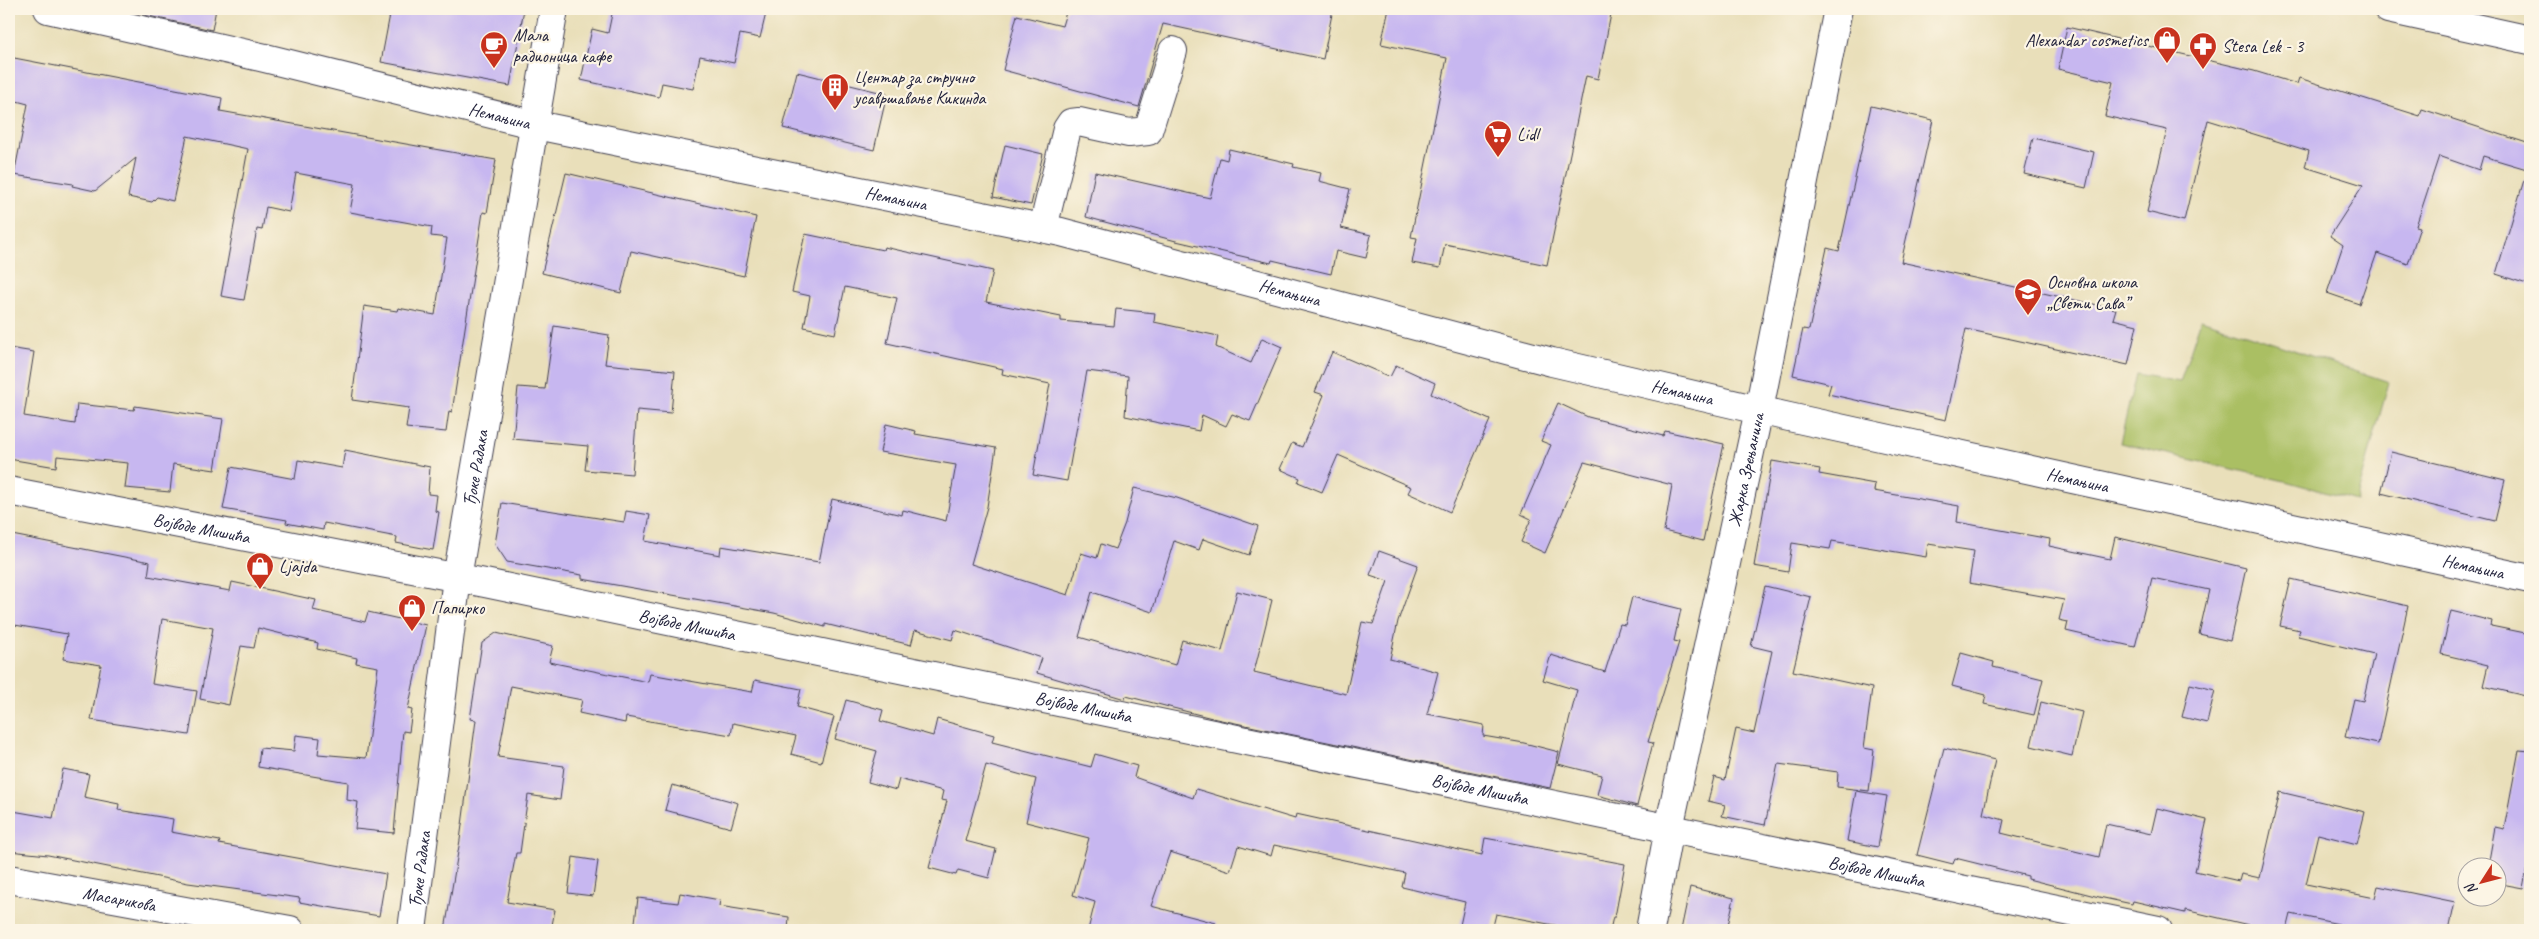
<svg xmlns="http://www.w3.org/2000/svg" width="2539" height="939" viewBox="0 0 2539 939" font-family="Caveat,sans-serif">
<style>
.green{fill:#aabf64;stroke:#667050}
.building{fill:#c7b7f0}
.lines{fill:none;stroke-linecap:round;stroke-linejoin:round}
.minor-casing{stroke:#403e4e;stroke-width:30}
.minor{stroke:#fff;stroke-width:28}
.labels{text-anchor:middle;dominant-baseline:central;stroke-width:4.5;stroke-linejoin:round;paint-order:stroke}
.poi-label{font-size:18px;fill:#22223b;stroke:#fcf5e5;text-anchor:start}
.street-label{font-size:18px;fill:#22223b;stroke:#fcf5e5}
</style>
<rect width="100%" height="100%" fill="#fcf5e5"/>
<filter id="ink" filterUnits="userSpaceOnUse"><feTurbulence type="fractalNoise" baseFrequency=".02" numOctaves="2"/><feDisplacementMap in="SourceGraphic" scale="10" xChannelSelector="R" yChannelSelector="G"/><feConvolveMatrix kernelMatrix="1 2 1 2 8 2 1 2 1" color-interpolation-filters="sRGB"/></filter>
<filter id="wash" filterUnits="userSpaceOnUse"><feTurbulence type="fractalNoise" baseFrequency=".0096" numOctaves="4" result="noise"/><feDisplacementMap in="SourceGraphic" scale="20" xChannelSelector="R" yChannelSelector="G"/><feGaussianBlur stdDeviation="1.12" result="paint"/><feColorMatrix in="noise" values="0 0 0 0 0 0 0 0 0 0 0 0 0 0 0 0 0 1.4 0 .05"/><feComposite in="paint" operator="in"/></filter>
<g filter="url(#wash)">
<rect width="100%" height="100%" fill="#e9dfba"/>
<!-- green -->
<polygon class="green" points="2201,319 2389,382 2356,501 2289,482 2120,443 2136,374 2180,382"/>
<g id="blocks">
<!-- building -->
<g class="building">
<polygon points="144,9 216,9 212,30 144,15"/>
<polygon points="391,9 524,9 510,86 381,62"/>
<polygon points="613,9 767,9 760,38 740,34 734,63 700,56 693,89 662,83 659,97 581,80 592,29 608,33"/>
<polygon points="1067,9 1333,9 1323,59 1163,24 1139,107 1003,70 1017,15 1062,26"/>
<polygon points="1389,9 1612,9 1598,79 1586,76 1547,265 1445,244 1440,268 1412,263 1417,238 1411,237 1447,58 1381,44"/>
<polygon points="2067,27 2254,71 2297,84 2299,78 2420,116 2422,109 2530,144 2530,170 2483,156 2479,170 2439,156 2416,226 2420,227 2408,264 2377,253 2359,304 2327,293 2343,245 2330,236 2363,185 2305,167 2309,151 2208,120 2184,221 2147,212 2167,130 2105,116 2113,82 2058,69"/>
<polygon points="9,57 222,98 220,111 496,160 487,213 483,212 452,412 449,411 446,432 406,428 409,408 352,400 364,306 397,311 398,308 435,315 447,238 431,236 432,227 350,212 355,184 296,173 289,212 266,207 262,230 257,229 244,300 221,296 248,149 187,136 173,201 157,197 152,202 128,197 136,158 95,191 72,186 73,184 14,175 28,104 9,99"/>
<polygon points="797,72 887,94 874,150 783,128"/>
<polygon points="1871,106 1933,120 1901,262 2116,309 2113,319 2137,325 2128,365 1966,329 1946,420 1828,394 1831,384 1793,375 1803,329 1809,330 1827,248 1839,251"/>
<polygon points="2033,138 2094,152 2086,188 2024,174"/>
<polygon points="1005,145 1043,154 1031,205 993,197"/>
<polygon points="1229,149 1294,164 1293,167 1321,173 1319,181 1350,189 1341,228 1371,235 1366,258 1336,251 1331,274 1272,260 1271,263 1176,241 1086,217 1095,172 1210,198 1220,158 1227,160"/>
<polygon points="566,173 756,217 744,276 631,251 621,293 542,273"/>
<polygon points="2524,180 2530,181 2530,285 2496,274"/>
<polygon points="805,234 883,250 884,247 993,271 986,302 1061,317 1061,321 1114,326 1116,309 1155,313 1154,322 1218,336 1216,347 1251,363 1262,338 1282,347 1250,421 1232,414 1226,426 1202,415 1199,431 1125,416 1128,376 1087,371 1067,481 1033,475 1050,384 1002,374 1003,369 887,343 897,298 845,287 835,334 804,327 810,296 792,292"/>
<polygon points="554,326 609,335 605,364 675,371 671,413 637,410 632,474 585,470 588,446 513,439 518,387 545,389"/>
<polygon points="9,348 34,352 24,416 75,424 77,404 134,410 135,406 223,419 215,470 173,464 170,492 125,488 128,463 57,456 56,467 9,459"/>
<polygon points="1332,352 1390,377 1396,365 1435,383 1431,394 1490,420 1450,512 1408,493 1411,487 1338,455 1322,492 1298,482 1300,478 1280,469 1292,443 1302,447 1324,395 1315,392"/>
<polygon points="1558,403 1588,417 1663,436 1665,431 1724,444 1703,541 1664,531 1672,485 1584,462 1545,553 1521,542 1531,519 1521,514 1551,445 1541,441"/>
<polygon points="886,424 916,431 915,434 996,448 987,507 971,564 1068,595 1081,553 1097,558 1101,544 1115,549 1125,523 1134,488 1177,498 1258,526 1249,555 1203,539 1199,550 1174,541 1152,612 1092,592 1079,637 1175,665 1182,640 1222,651 1237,591 1272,600 1254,672 1346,694 1362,622 1373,624 1388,581 1370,575 1379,551 1418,565 1398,621 1390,659 1438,672 1427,714 1484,725 1483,736 1524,743 1559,752 1550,788 1216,719 1126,696 1125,699 1037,673 1042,658 955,630 952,640 915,630 911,645 825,624 825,627 774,613 582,579 582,575 507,562 495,544 502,503 624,522 626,511 650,515 645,541 720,555 721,546 819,562 832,499 902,515 903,510 946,521 956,465 880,452"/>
<polygon points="345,450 430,467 428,494 437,495 435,511 439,512 433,550 396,543 397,537 324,523 323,530 286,523 287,520 223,509 231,467 295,479 298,460 342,468"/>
<polygon points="2391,452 2505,480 2495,521 2381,493"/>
<polygon points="1772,461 1820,469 1819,474 1875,484 1874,491 1959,506 1957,522 2050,539 2049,546 2110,559 2115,537 2246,568 2230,641 2199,634 2209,590 2152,578 2135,647 2066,631 2068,622 2059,620 2064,600 1969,583 1974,551 1928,544 1926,557 1832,541 1830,549 1792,543 1788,572 1754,566"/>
<polygon points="12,535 150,562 148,576 230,591 232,582 316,600 313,610 365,622 368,612 426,625 408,709 412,710 409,732 403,731 394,833 355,829 358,802 347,800 348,782 258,767 260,748 294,751 296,735 320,738 318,754 366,758 378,667 356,663 357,658 317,649 318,643 258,628 254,648 241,646 229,705 200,699 213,628 162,619 152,684 197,691 189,735 91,720 101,665 63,659 67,634 9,624 9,553"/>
<polygon points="2291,579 2408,606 2378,744 2345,737 2354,699 2363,701 2374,654 2298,636 2300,630 2280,626"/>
<polygon points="1765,586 1811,597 1793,671 1872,688 1864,748 1874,750 1869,791 1837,787 1838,772 1778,764 1765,825 1722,816 1725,805 1708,801 1714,777 1725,780 1736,729 1754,733 1772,651 1751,646"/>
<polygon points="1632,597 1681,609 1674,641 1679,642 1648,742 1653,743 1637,806 1597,795 1602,775 1558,764 1577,690 1543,680 1551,655 1605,672 1620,624 1625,625"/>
<polygon points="2451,611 2492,621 2491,626 2530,634 2530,697 2483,686 2488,665 2441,654"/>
<polygon points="496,633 553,646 549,662 648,682 650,674 752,692 755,680 801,689 797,707 834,717 821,762 791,754 796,736 733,723 731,735 626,717 625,723 579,713 582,700 511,686 498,757 564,766 560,800 528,795 520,853 516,853 507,902 555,910 551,930 445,930 460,840 476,720 470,719 482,643"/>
<polygon points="1961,653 1994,662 1993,667 2043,679 2034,715 1984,704 1986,695 1952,686"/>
<polygon points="2190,684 2215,690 2207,723 2182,717"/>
<polygon points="846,700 883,710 880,721 933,736 937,719 994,735 992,742 1091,767 1095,754 1137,766 1134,777 1193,798 1196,789 1295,819 1296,814 1482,855 1485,838 1625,864 1615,917 1613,917 1610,930 1580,930 1496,914 1492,930 1459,930 1465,902 1402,887 1405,873 1274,845 1271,856 1238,846 1230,871 1170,852 1151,906 1216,923 1215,930 1088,930 1095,902 1073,895 1089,838 1026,822 1036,779 986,765 965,841 996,849 989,878 958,870 956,875 929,868 947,801 941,800 943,791 899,779 896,790 868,782 877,751 835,739"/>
<polygon points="2041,702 2082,712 2072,756 2031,746"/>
<polygon points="1944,748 1995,760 1983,814 2004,820 2001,833 2099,857 2106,824 2151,834 2157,808 2207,820 2195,871 2239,881 2241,874 2260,878 2280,792 2365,812 2357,844 2318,834 2306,884 2375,898 2378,886 2455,902 2449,930 2337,930 2339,924 2291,914 2287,930 2270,930 2185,910 2185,913 2133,901 2132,904 2099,897 2028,879 2028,876 1955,858 1953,864 1917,855"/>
<polygon points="2519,750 2530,751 2530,851 2523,888 2496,883 2496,866 2488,866 2495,827 2504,829"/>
<polygon points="63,769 89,774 84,797 119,804 118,810 173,819 171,832 220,841 219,844 386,874 379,916 299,902 300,898 188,883 48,855 9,851 13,811 53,818"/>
<polygon points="672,785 738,803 731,828 665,810"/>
<polygon points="1856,791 1887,796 1878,847 1847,841"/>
<polygon points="573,857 598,861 593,896 568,893"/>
<polygon points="1690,887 1734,898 1727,930 1681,930"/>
<polygon points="680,893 720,900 719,906 789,917 788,930 634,930 638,898 678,903"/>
</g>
</g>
</g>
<g filter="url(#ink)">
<use href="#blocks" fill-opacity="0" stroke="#403e4e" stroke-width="1"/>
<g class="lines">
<!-- minor casing -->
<g class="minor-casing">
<g id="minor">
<path id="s1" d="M48,9L265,58L536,125L1061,232L1552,362L1789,417L2530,579"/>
<polyline points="2388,9 2530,40"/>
<polyline points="1043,228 1067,129 1071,123 1079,122 1129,133 1148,131 1173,51"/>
<path id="s2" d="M9,491L485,583L2158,930"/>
<path id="s3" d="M9,879L290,930"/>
<path id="s4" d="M412,930L457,578L554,9"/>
<path id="s5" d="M1650,930L1669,828L1759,410L1838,9"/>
</g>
</g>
<!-- minor -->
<use href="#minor" class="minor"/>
</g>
</g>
<!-- icons -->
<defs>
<g id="shop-pin" transform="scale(1.4375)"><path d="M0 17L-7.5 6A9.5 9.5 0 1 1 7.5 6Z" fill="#c8321e" stroke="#fcf5e5"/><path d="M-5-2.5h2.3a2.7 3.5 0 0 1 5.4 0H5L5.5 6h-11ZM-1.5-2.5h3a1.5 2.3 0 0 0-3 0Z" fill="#fff"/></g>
<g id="cafe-pin" transform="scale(1.4375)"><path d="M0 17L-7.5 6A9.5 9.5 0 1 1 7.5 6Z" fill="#c8321e" stroke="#fcf5e5"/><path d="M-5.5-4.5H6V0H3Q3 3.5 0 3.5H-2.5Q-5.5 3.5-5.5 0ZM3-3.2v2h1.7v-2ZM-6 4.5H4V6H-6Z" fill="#fff"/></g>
<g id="pharmacy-pin" transform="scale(1.4375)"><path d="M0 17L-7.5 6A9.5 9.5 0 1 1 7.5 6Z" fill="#c8321e" stroke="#fcf5e5"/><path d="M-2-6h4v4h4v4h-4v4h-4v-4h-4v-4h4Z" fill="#fff"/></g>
<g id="building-pin" transform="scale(1.4375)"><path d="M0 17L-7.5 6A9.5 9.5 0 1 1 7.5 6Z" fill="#c8321e" stroke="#fcf5e5"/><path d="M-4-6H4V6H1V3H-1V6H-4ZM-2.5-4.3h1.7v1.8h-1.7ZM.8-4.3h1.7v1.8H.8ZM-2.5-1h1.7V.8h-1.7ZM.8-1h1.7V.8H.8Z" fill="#fff"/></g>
<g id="supermarket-pin" transform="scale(1.4375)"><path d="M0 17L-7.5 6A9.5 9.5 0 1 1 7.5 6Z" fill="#c8321e" stroke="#fcf5e5"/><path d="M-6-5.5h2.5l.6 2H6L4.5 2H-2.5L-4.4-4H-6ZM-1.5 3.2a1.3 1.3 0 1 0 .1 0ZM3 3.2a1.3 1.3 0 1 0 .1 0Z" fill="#fff"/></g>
<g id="school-pin" transform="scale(1.4375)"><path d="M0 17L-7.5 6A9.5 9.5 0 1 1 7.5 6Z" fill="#c8321e" stroke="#fcf5e5"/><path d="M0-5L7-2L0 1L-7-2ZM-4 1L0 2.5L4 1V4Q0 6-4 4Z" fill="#fff"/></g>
</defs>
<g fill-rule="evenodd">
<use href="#shop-pin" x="2167" y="40"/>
<use href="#cafe-pin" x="494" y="45"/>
<use href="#pharmacy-pin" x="2203" y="46"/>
<use href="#building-pin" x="835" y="87"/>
<use href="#supermarket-pin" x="1498" y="134"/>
<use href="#school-pin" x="2028" y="292"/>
<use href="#shop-pin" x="260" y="566"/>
<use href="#shop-pin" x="412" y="608"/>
</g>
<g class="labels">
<!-- poi labels -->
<g class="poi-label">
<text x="513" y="35">Мала<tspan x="513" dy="21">радионица кафе</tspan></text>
<text x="2148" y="40" text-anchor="end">Alexandar cosmetics</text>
<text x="2222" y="46">Stesa Lek - 3</text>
<text x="854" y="77">Центар за стручно<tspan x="854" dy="21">усавршавање Кикинда</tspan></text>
<text x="1517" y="134">Lidl</text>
<text x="2047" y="282">Основна школа<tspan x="2047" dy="21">„Свети Сава”</tspan></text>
<text x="279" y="566">Ljajda</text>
<text x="431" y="608">Папирко</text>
</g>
<!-- street labels -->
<g class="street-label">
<text stroke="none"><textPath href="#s1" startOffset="464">Немањина</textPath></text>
<text stroke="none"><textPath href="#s1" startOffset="869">Немањина</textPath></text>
<text stroke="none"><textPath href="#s1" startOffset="1274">Немањина</textPath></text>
<text stroke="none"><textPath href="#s1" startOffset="1679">Немањина</textPath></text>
<text stroke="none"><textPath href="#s4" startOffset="466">Ђоке Радака</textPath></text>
<text stroke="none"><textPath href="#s5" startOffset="470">Жарка Зрењанина</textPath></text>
<text stroke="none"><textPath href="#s1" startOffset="2084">Немањина</textPath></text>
<text stroke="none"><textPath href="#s2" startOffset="196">Војводе Мишића</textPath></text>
<text stroke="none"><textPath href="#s1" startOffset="2489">Немањина</textPath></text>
<text stroke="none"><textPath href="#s2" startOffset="691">Војводе Мишића</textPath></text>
<text stroke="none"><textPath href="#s2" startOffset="1096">Војводе Мишића</textPath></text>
<text stroke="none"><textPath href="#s2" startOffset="1501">Војводе Мишића</textPath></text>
<text stroke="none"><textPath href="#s4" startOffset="61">Ђоке Радака</textPath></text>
<text stroke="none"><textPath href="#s2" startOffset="1906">Војводе Мишића</textPath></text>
<text stroke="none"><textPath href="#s3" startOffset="112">Масарикова</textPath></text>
</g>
</g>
<!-- margin -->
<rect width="2539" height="939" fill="none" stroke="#fcf5e5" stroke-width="30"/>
<!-- north arrow -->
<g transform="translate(2482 882) rotate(234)"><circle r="24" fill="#fcf5e5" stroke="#a5a1a1"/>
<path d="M0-4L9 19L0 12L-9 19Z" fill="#c8321e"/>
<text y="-8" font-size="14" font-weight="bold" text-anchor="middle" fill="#22223b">N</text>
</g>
</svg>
